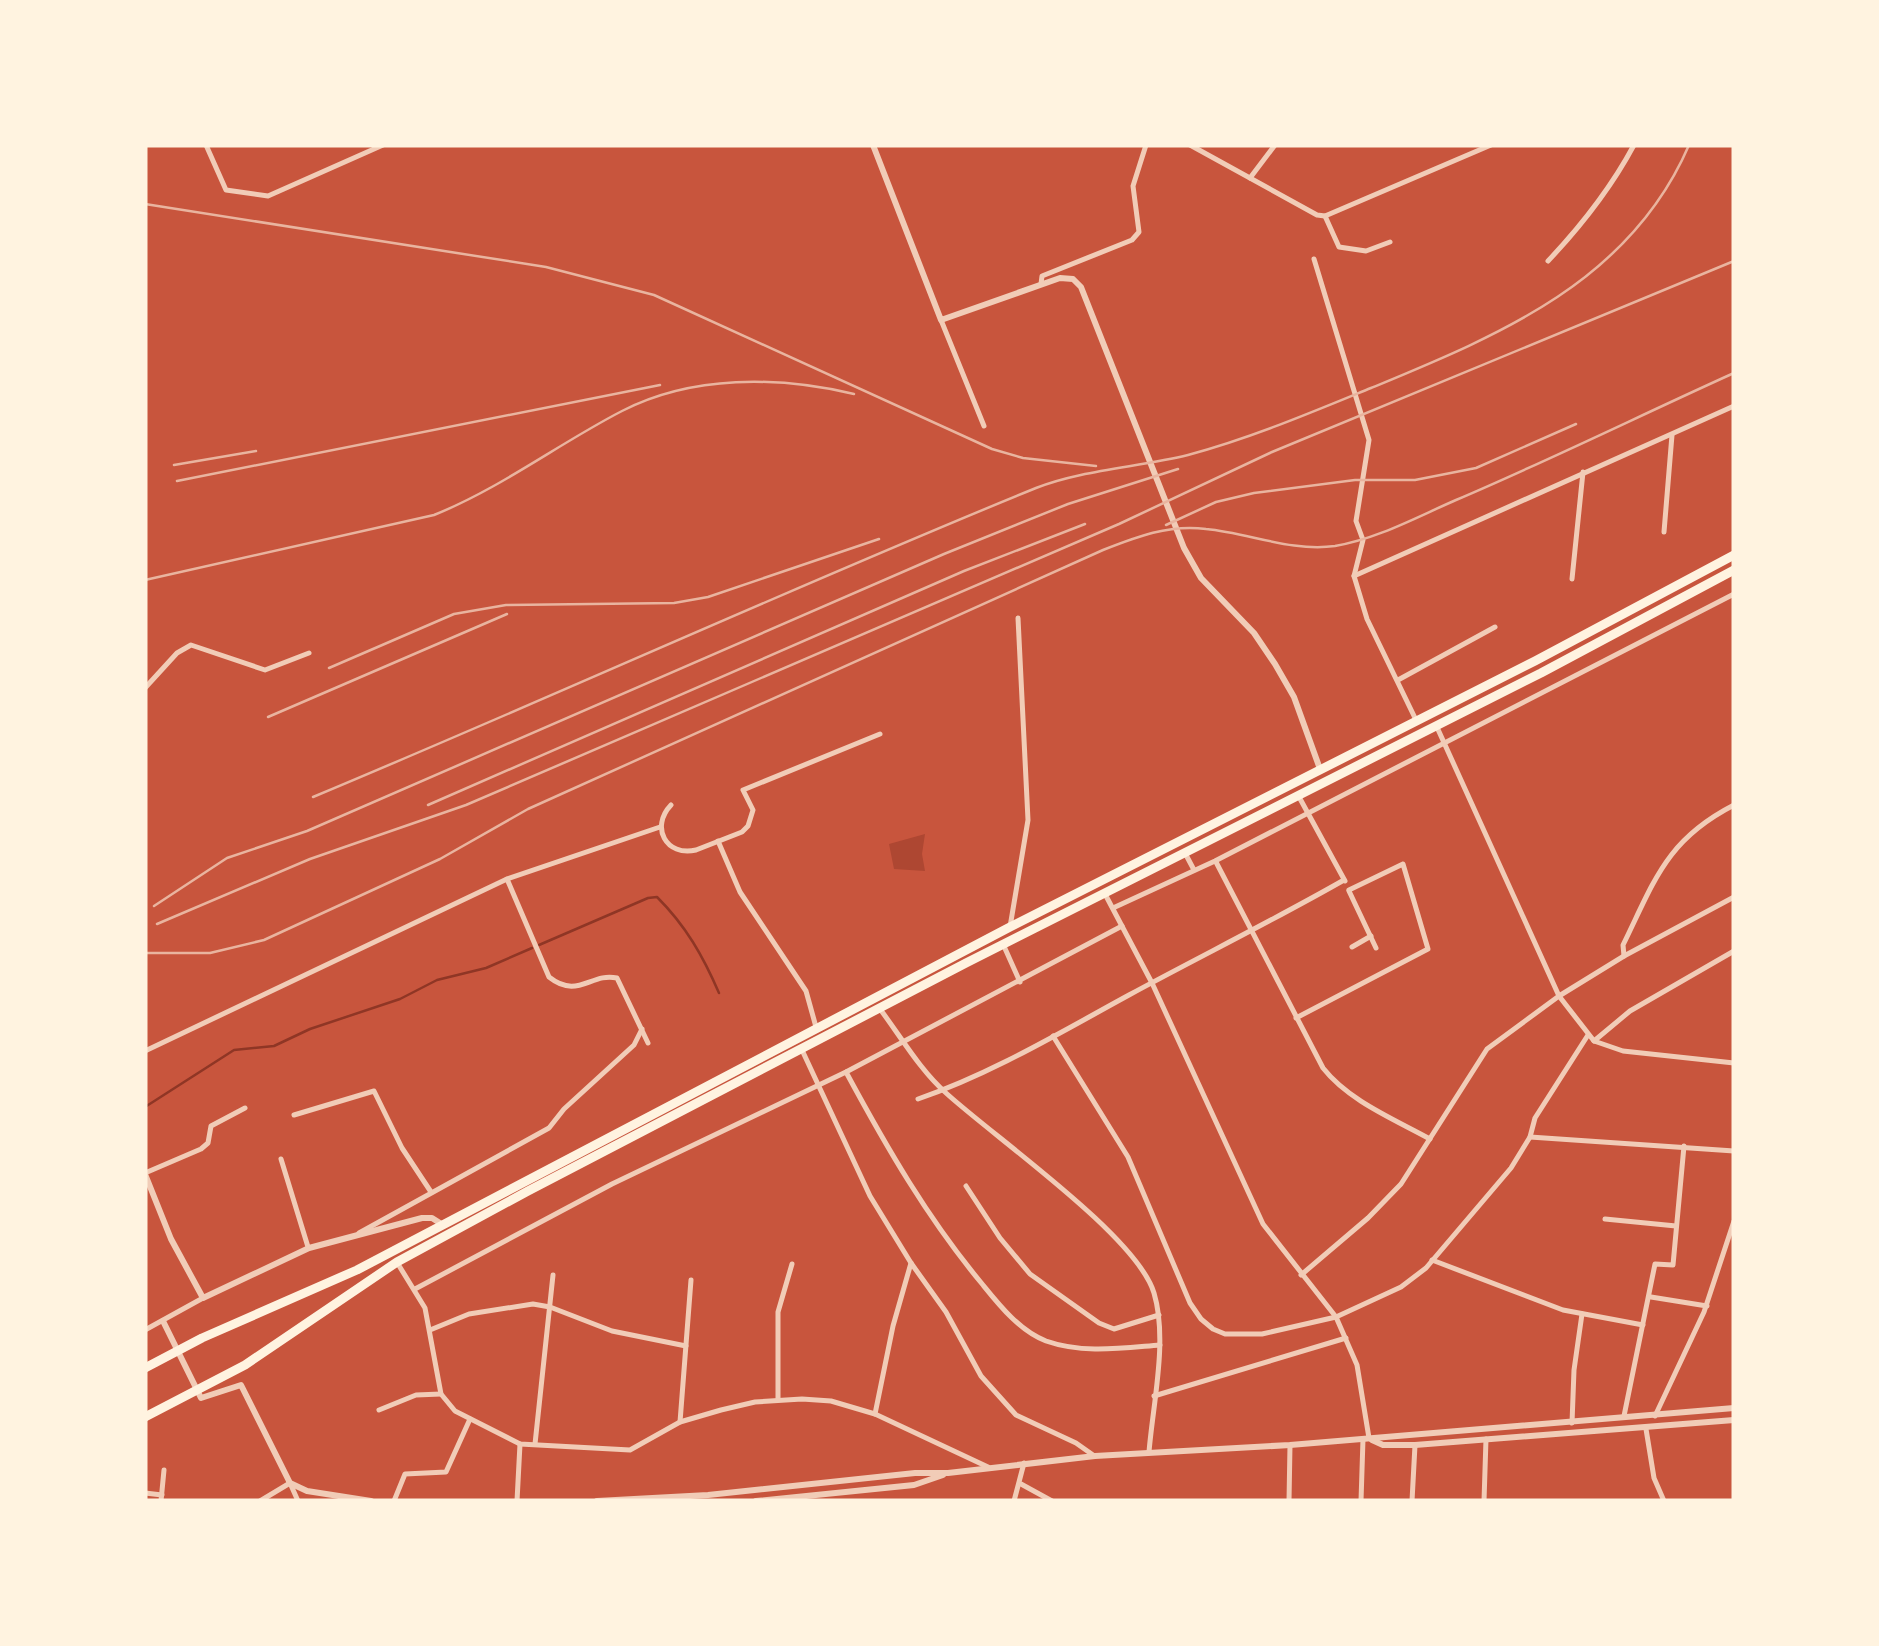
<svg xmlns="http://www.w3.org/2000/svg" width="1879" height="1646" viewBox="0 0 1879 1646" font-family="'Exo 2',sans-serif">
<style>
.green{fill:#ae4732}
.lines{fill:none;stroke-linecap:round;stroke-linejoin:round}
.stream{stroke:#8f3625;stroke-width:2.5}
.minor{stroke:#f1ccb7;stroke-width:5}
.tertiary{stroke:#f1ccb7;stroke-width:6}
.primary{stroke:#fff3e0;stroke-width:9}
.rail{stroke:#e9b49f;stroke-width:2.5}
</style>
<rect width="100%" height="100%" fill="#c8553d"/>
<!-- green -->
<polygon class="green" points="925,834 922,854 925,871 894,869 889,844"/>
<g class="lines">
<!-- stream -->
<g class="stream">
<path d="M539,945L648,898L657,897C686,926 703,956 719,993"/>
<polyline points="145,1107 234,1050 274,1046 310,1029 400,999 437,980 486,968 532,948"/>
</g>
<!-- minor -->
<g class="minor">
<polyline points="206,145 226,190 268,196 383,145"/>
<polyline points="1190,145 1317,215 1325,216 1491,145"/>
<polyline points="1250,178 1275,145"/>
<polyline points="1325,216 1339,247 1366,251 1390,242"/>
<polyline points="1314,259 1369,440 1356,521 1363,540 1354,576 1367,619 1416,720"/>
<path d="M1548,261C1582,225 1611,188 1634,145"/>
<polyline points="1041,284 1042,276 1132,240 1139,232 1133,186 1146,145"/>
<polyline points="941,320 984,426"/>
<polyline points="1664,532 1672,435"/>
<polyline points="1354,576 1734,406"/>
<polyline points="1572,579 1583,472"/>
<polyline points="1398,680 1495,627"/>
<polyline points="145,688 177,653 191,645 265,670 309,653"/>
<polyline points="1436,725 1559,996 1594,1041 1623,1051 1734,1063"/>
<polyline points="1298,795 1345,881"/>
<path d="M671,805C650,827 666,857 696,850L742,832L748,826L753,810L743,790L880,734"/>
<polyline points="718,841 740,892 806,991 816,1027"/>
<polyline points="1185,853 1194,870"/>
<path d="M1216,862L1323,1068C1349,1101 1394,1119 1430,1139"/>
<path d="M507,879L549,977C578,1000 591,972 617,978L648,1043"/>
<polyline points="1349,891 1376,948"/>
<polyline points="1105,894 1152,983 1263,1224 1336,1317 1357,1365 1369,1438"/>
<polyline points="1113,908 1215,861 1734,594"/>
<polyline points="1010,927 1028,820 1018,618"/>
<polyline points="1003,944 1020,982"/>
<polyline points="1352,947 1371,936"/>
<path d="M1624,956L1623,945C1655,880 1666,840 1734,805"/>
<path d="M880,1009C901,1037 920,1070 946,1093C994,1137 1137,1236 1154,1293C1168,1340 1153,1403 1149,1452"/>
<polyline points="1296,1018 1428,949 1403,864 1349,890"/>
<polyline points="1053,1036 1128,1157 1190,1303 1201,1319 1213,1329 1225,1334 1262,1334 1336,1317 1401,1287 1426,1268 1511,1168 1530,1137 1535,1118 1588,1035"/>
<polyline points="1594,1041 1630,1011 1734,951"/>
<polyline points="802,1050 870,1196 911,1263 946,1312 981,1376 1016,1415 1076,1443 1093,1455"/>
<polyline points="145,1051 507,879 660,827"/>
<path d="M846,1072C887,1148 928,1219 983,1285C1000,1306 1020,1331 1046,1341C1083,1354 1122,1348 1160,1345"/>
<path d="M918,1099C991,1074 1061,1032 1129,995C1201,956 1274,920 1344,880"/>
<polyline points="294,1115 374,1091 402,1148 431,1192"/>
<polyline points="1530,1137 1734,1151"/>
<polyline points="281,1159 308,1247"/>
<polyline points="145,1173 201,1149 208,1143 211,1126 245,1108"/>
<polyline points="966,1186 1000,1238 1030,1274 1099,1323 1114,1329 1159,1315"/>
<polyline points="1605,1219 1676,1226"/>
<polyline points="359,1233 549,1128 564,1109 634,1045 642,1029"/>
<polyline points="1432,1260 1563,1310 1643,1325"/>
<polyline points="398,1264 425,1308 441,1394 455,1411 520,1444 630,1450 680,1422 721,1410 755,1402 802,1399 831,1401 875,1414 988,1467"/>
<polyline points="1301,1275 1368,1218 1401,1184 1487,1049 1559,996 1624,956 1734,897"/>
<polyline points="415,1289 612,1184 846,1072 1122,926"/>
<polyline points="1651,1297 1707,1306"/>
<polyline points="145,1330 203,1298"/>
<polyline points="430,1330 469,1314 533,1304 550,1307 612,1331 686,1346"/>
<polyline points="1154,1396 1346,1338"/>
<polyline points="778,1399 778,1312 792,1264"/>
<polyline points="379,1410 416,1395 441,1394"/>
<polyline points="875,1414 893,1326 911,1263"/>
<polyline points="1624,1416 1655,1264 1673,1265 1684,1146"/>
<polyline points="1655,1416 1704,1312 1734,1221"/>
<polyline points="680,1422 691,1280"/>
<polyline points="1572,1423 1574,1370 1582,1314"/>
<polyline points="1646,1429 1654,1478 1664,1501"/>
<polyline points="535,1444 553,1275"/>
<polyline points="1021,1484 1052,1501"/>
<polyline points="145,1493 162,1495"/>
<polyline points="161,1501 164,1470"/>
<polyline points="260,1501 290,1483 298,1501"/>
<polyline points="394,1501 405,1474 446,1472 470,1419"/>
<polyline points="517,1501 520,1444"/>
<polyline points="1014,1501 1024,1463"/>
<polyline points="1289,1501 1290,1445"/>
<polyline points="1361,1501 1363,1439"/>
<polyline points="1412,1501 1415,1445"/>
<polyline points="1484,1501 1486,1439"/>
</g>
<!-- tertiary -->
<g class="tertiary">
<polyline points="873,145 941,320 1060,278 1073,279 1081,287 1184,548 1201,578 1254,633 1275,664 1294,697 1320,769"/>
<polyline points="145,1174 171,1239 203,1298 309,1248 422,1218 432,1218 443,1225"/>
<polyline points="163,1321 201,1398 241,1385 290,1483 307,1491 371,1501"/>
<polyline points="1372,1440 1383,1445 1415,1445 1734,1420"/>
<polyline points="597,1501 708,1495 915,1473 948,1473 1095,1456 1290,1445 1734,1408"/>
<polyline points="756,1501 914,1485 943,1475"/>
</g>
<!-- primary -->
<g class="primary">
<polyline points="145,1368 202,1338 357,1270 1010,927 1535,661 1734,555"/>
<polyline points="145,1417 245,1365 397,1262 528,1191 966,963 1541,673 1734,570"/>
</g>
<!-- rail -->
<g class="rail">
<polyline points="145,204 546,267 654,295 992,449 1023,458 1096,466"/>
<polyline points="174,465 256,451"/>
<polyline points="177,481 660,385"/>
<polyline points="1166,525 1216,502 1254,493 1355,480 1415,480 1476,468 1576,424"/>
<path d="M145,580L434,515C501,488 558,444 622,411C692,375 778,376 854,394"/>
<polyline points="329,668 454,614 506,605 674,603 708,597 879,539"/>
<polyline points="268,717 507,614"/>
<path d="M313,797C555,696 793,587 1036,488C1081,470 1140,467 1188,455C1251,438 1310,413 1371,388C1499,335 1630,282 1689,145"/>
<polyline points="428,805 964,571 1085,524"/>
<polyline points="154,906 227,858 307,831 944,554 1068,504 1178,469"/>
<polyline points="157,924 310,859 466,805 1119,524 1272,452 1734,261"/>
<path d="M145,953H210L264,940L440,859L528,809L1103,550C1136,537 1169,524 1206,529C1249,533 1291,552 1335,546C1377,539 1417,517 1456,500C1550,460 1641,415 1734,373"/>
</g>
</g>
<!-- border -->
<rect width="1879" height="1646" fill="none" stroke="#fff3e0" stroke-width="295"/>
</svg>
